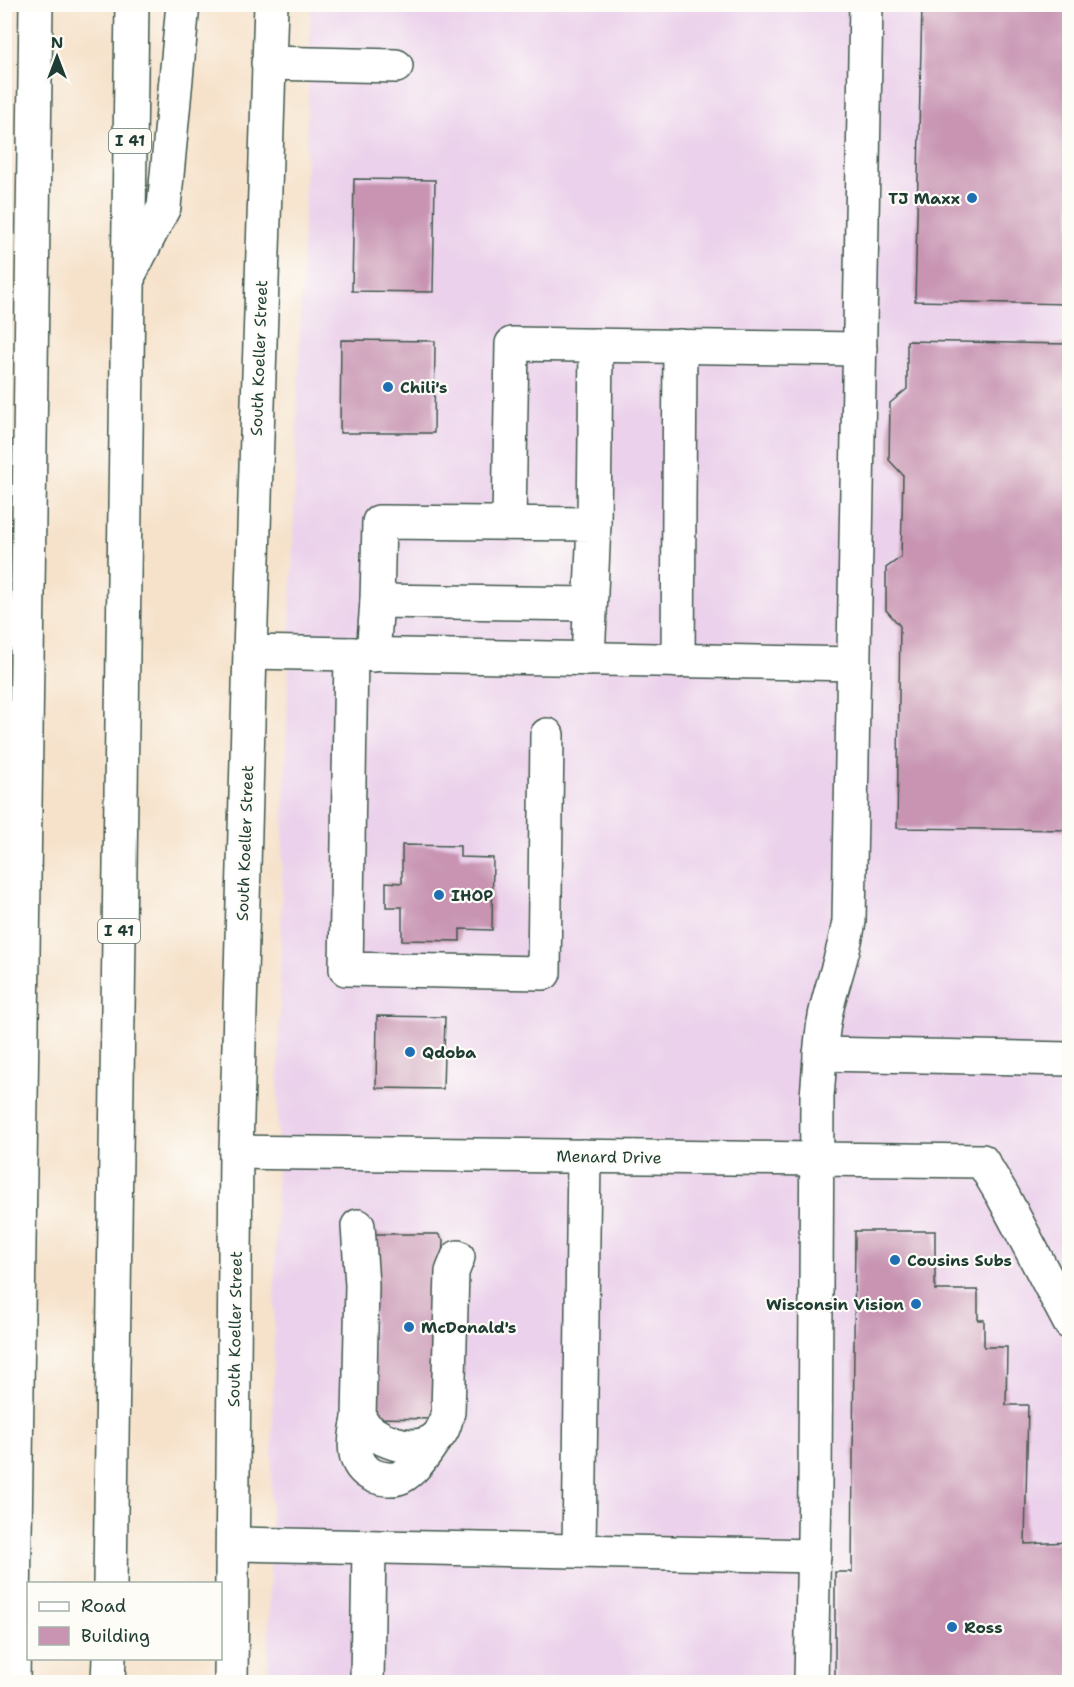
<svg xmlns="http://www.w3.org/2000/svg" width="1074" height="1687" viewBox="0 0 1074 1687" font-family="'Shantell Sans',sans-serif">
<style>
.built{fill:#ebd1eb}
.building{fill:#c894b2}
.lines{fill:none;stroke-linecap:round;stroke-linejoin:round}
.minor-casing{stroke:#3f564b;stroke-width:36}
.highway-casing{stroke:#3f564b;stroke-width:36}
.minor{stroke:#fff;stroke-width:33}
.highway{stroke:#fff;stroke-width:33}
.poi-dot{fill:#1f6fb2;stroke:#fdfcf7;stroke-width:2}
.labels{text-anchor:middle;dominant-baseline:central;stroke-width:4.5;stroke-linejoin:round;paint-order:stroke}
.shield{fill:#fdfcf7;stroke:#62766e;stroke-width:1.5}
.shield-label{font-size:15px;font-weight:bold;fill:#1f3d34}
.poi-label{font-size:16px;font-weight:bold;fill:#1f3d34;stroke:#fdfcf7;text-anchor:start}
.street-label{font-size:16px;fill:#1f3d34;stroke:#fdfcf7}
</style>
<rect width="100%" height="100%" fill="#fdfcf7"/>
<filter id="ink" filterUnits="userSpaceOnUse"><feTurbulence type="fractalNoise" baseFrequency=".0167" numOctaves="2"/><feDisplacementMap in="SourceGraphic" scale="12" xChannelSelector="R" yChannelSelector="G"/><feConvolveMatrix kernelMatrix="1 2 1 2 8 2 1 2 1" color-interpolation-filters="sRGB"/></filter>
<filter id="wash" filterUnits="userSpaceOnUse"><feTurbulence type="fractalNoise" baseFrequency=".008" numOctaves="4" result="noise"/><feDisplacementMap in="SourceGraphic" scale="24" xChannelSelector="R" yChannelSelector="G"/><feGaussianBlur stdDeviation="1.35" result="paint"/><feColorMatrix in="noise" values="0 0 0 0 0 0 0 0 0 0 0 0 0 0 0 0 0 1.4 0 .05"/><feComposite in="paint" operator="in"/></filter>
<g filter="url(#wash)">
<rect width="100%" height="100%" fill="#f6e2cb"/>
<!-- built -->
<polygon class="built" points="311,5 1069,5 1069,1682 268,1682 282,869"/>
<g id="blocks">
<!-- building -->
<g class="building">
<polygon points="922,5 1070,5 1070,304 915,301"/>
<polygon points="354,179 435,180 433,292 352,291"/>
<polygon points="341,340 435,341 434,433 340,433"/>
<polygon points="907,341 1070,344 1070,830 897,828 900,626 886,610 886,568 901,557 903,475 889,460 890,403 907,389"/>
<polygon points="402,845 460,846 460,857 493,858 492,930 460,929 460,941 402,940 402,907 386,907 386,882 402,883"/>
<polygon points="377,1016 445,1017 443,1089 376,1088"/>
<polygon points="855,1231 935,1231 935,1290 978,1290 978,1320 984,1320 984,1347 1007,1347 1006,1405 1028,1405 1025,1544 1070,1542 1070,1682 835,1682 835,1572 852,1572"/>
<polygon points="375,1234 438,1234 443,1240 435,1419 373,1418"/>
</g>
</g>
</g>
<g filter="url(#ink)">
<use href="#blocks" fill-opacity="0" stroke="#3f564b" stroke-width="1.5"/>
<g class="lines">
<!-- minor casing -->
<g class="minor-casing">
<g id="minor">
<polyline points="268,63 396,66"/>
<polyline points="509,523 512,344 860,349"/>
<polyline points="594,524 596,345"/>
<polyline points="377,601 590,604"/>
<polyline points="250,652 854,664"/>
<polyline points="351,654 346,969 544,973 547,735"/>
<polyline points="373,655 377,601 379,522 594,524 588,659"/>
<polyline points="678,661 680,346"/>
<polyline points="820,1054 1070,1059"/>
<polyline points="236,1152 982,1161 1003,1196 1070,1323"/>
<path d="M358,1226L362,1285L359,1419C372,1440 415,1456 436,1438C444,1431 445,1422 448,1412L452,1272L458,1257"/>
<path d="M359,1419C354,1440 350,1465 374,1476C383,1479 392,1481 401,1477C415,1470 426,1452 435,1439"/>
<polyline points="233,1544 814,1556"/>
<polyline points="579,1551 584,1156"/>
<polyline points="231,1682 236,1152 250,652 271,4"/>
<polyline points="367,1682 369,1547"/>
<path d="M811,1682L815,1487L817,1096C820,1066 820,1033 828,1003C835,975 845,949 849,921L866,4"/>
</g>
</g>
<!-- highway casing -->
<g class="highway-casing">
<g id="highway">
<polyline points="131,271 164,207 183,4"/>
<polyline points="110,1584 132,4"/>
<polyline points="13,1682 36,4"/>
<polyline points="108,1682 109,1658"/>
</g>
</g>
<!-- minor -->
<use href="#minor" class="minor"/>
<!-- highway -->
<use href="#highway" class="highway"/>
</g>
</g>
<!-- markers -->
<g class="poi-dot">
<circle cx="972" cy="198" r="6"/>
<circle cx="388" cy="387" r="6"/>
<circle cx="439" cy="895" r="6"/>
<circle cx="410" cy="1052" r="6"/>
<circle cx="895" cy="1260" r="6"/>
<circle cx="916" cy="1304" r="6"/>
<circle cx="409" cy="1327" r="6"/>
<circle cx="952" cy="1627" r="6"/>
</g>
<g class="labels">
<!-- shield labels -->
<g class="shield">
<rect x="109" y="129" width="42" height="24" rx="4.5"/>
<rect x="98" y="919" width="42" height="24" rx="4.5"/>
</g>
<g class="shield-label">
<text x="130" y="141">I 41</text>
<text x="119" y="931">I 41</text>
</g>
<!-- poi labels -->
<g class="poi-label">
<text x="960" y="198" text-anchor="end">TJ Maxx</text>
<text x="400" y="387">Chili's</text>
<text x="451" y="895">IHOP</text>
<text x="422" y="1052">Qdoba</text>
<text x="907" y="1260">Cousins Subs</text>
<text x="904" y="1304" text-anchor="end">Wisconsin Vision</text>
<text x="421" y="1327">McDonald's</text>
<text x="964" y="1627">Ross</text>
</g>
<!-- street labels -->
<g class="street-label">
<text transform="translate(259 358) rotate(-88)">South Koeller Street</text>
<text transform="translate(245 843) rotate(-88)">South Koeller Street</text>
<text transform="translate(609 1157) rotate(1)">Menard Drive</text>
<text transform="translate(235 1329) rotate(-89)">South Koeller Street</text>
</g>
</g>
<!-- margin -->
<rect width="1074" height="1687" fill="none" stroke="#fdfcf7" stroke-width="24"/>
<!-- legend -->
<rect x="27" y="1582" width="195" height="78" fill="#fdfcf7" stroke="#a4b0a9" stroke-width="1.5"/>
<rect x="39" y="1602" width="30" height="9" fill="#ffffff" stroke="#a4b0a9" stroke-width="1.5"/>
<text x="81" y="1612" font-size="18" fill="#1f3d34">Road</text>
<rect x="39" y="1627" width="30" height="18" fill="#c894b2" stroke="#a4b0a9" stroke-width="1.5"/>
<text x="81" y="1642" font-size="18" fill="#1f3d34">Building</text>
<!-- north arrow -->
<g transform="translate(57 57)" stroke="#fdfcf7" stroke-width="4.5" paint-order="stroke">
<path d="M0-4.5L10 22L0 15L-10 22Z" fill="#1f3d34"/>
<text y="-9" font-size="16" font-weight="bold" text-anchor="middle" fill="#1f3d34">N</text>
</g>
</svg>
